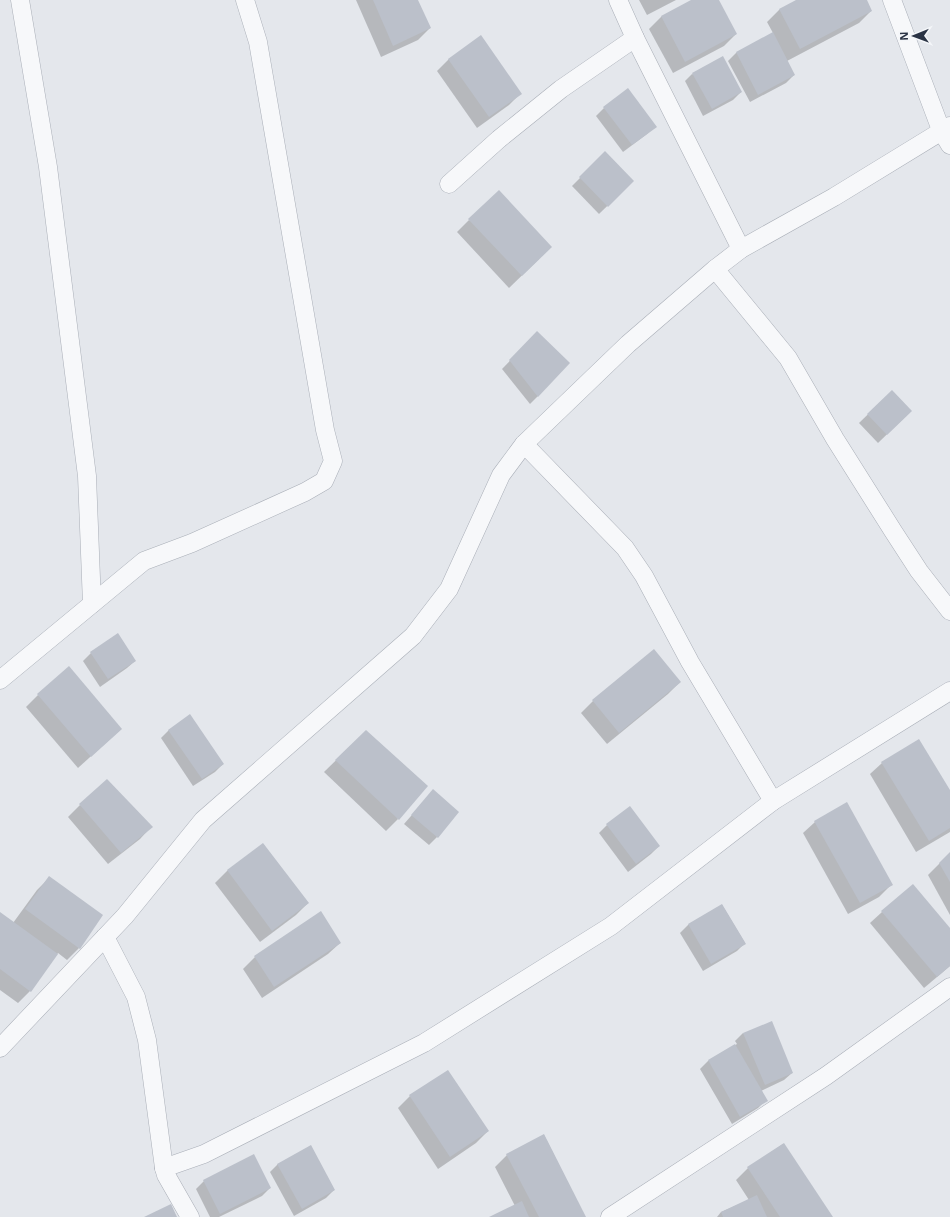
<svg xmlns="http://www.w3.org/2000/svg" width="950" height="1217" viewBox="0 0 950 1217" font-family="'Open Sans',sans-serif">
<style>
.shadow{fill:#0003}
.building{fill:#bbc0ca}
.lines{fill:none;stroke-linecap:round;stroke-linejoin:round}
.minor-casing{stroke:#a9aeb7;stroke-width:19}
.minor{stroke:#f7f8fa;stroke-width:18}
</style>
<rect width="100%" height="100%" fill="#e4e7ec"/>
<!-- shadow -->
<g class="shadow">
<polygon points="356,0 417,0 430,28 418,40 381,57"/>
<polygon points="639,0 676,0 647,15"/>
<polygon points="693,0 718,0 736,34 724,46 673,73 649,29 661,17"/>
<polygon points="798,0 866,0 871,11 859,23 787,61 794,75 786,83 750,102 728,61 736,53 773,33 767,22 779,10"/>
<polygon points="449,59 521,93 509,105 477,128 437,71"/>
<polygon points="692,74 741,92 733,100 703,116 685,81"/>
<polygon points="604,108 655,126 647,134 623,152 596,116"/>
<polygon points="605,153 633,181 599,214 572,186"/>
<polygon points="469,220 539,259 509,288 457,232"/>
<polygon points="537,333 538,396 530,404 502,369"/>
<polygon points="892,391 911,411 878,443 859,423"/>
<polygon points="91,653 135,661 127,668 100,687 83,661"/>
<polygon points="680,682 668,694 607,744 581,713 593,701"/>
<polygon points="38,695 121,729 78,768 26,707"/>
<polygon points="169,730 223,764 215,772 193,786 161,738"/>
<polygon points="366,731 398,819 386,831 324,772"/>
<polygon points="882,763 950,792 950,832 916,852 870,774"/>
<polygon points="433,791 437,837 429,845 404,824"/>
<polygon points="80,805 151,827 140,839 108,864 68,817"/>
<polygon points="815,822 891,885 879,897 848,914 803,833"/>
<polygon points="607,825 659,846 651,854 628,872 599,833"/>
<polygon points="263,844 308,903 296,915 260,942 215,883 227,871"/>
<polygon points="950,853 950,915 928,875"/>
<polygon points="49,878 79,948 67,960 58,953 30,991 18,1003 0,990 0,913 13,923 37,890"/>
<polygon points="722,905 745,943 737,951 703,971 680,933 688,925"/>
<polygon points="882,912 950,929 950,966 924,988 870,923"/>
<polygon points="340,943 328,954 262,998 243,969 255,957"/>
<polygon points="743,1033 792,1073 784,1080 761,1091 766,1100 758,1108 732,1124 700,1069 708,1061 737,1044 735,1041"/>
<polygon points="410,1096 488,1131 476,1143 438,1169 398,1108"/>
<polygon points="544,1135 585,1217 492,1217 515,1206 495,1167 507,1155"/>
<polygon points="783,1144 832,1217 717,1217 721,1212 749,1200 736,1180 748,1168"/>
<polygon points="278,1164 334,1190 326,1198 294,1216 270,1172"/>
<polygon points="204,1181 270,1188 262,1196 219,1217 210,1217 196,1189"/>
</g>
<!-- building -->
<g class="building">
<polygon points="373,0 418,0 431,28 393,46"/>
<polygon points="691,0 719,0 737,34 685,62 661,16"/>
<polygon points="796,0 867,0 872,11 800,49 779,9"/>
<polygon points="773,32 795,75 758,95 736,52"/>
<polygon points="481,35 522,94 489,117 448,59"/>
<polygon points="723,56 742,92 712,109 692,73"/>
<polygon points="628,88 657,127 632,145 603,107"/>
<polygon points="605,151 634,181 608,207 579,177"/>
<polygon points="499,190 552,247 522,276 468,219"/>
<polygon points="537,331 570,363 538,397 509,360"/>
<polygon points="892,390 912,411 887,435 867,414"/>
<polygon points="118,633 136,661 108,679 90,652"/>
<polygon points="654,649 681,682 619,733 592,700"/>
<polygon points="69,666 122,729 91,757 37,694"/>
<polygon points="190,714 224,764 202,779 168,730"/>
<polygon points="366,730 428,786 399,820 335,760"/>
<polygon points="919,739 950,790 950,828 929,841 881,762"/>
<polygon points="107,779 153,827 121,853 79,804"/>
<polygon points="433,789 459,812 438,838 411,815"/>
<polygon points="847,802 893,885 860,903 814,821"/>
<polygon points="630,806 660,846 636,864 606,824"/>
<polygon points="263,843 309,903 272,931 227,870"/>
<polygon points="950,852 950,882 939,863"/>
<polygon points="49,876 103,915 80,949 25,909"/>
<polygon points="913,884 950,928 950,966 937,977 881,911"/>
<polygon points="722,904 746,944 711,964 688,924"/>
<polygon points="321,911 341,943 274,987 254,956"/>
<polygon points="0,912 58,954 31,992 0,969"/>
<polygon points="772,1021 793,1073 765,1085 743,1033"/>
<polygon points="735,1044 768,1101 740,1117 708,1060"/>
<polygon points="448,1070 489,1131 450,1157 409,1095"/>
<polygon points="544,1134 586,1217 539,1217 506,1154"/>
<polygon points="784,1143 833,1217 780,1217 747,1167"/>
<polygon points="311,1145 335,1190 302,1209 277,1164"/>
<polygon points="254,1154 271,1188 220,1214 203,1180"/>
<polygon points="757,1195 767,1217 723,1217 721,1212"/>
<polygon points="522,1201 529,1217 489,1217"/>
<polygon points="171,1204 177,1217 144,1217"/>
</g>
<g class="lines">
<!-- minor casing -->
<g class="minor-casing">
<g id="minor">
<polyline points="20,0 48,167 87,476 92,604"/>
<polyline points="618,0 635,38 741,249"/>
<polyline points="892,0 941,130 950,145"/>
<polyline points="449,184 499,139 561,89 635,38"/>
<polyline points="715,269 788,358 835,439 893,531 919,571 950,611"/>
<polyline points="524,444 625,548 644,576 690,662 773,801"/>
<polyline points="0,680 144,561 192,543 305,492 324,481 333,461 325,430 258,42 245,0"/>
<polyline points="105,937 136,997 147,1040 164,1168 166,1175 190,1217"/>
<polyline points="0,1048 125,916 203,820 413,636 449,589 501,475 524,444 628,344 715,269 741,249 834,197 950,126"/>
<polyline points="164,1168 204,1154 424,1043 611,926 773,801 950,691"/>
<polyline points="610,1217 826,1076 950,987"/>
</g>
</g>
<!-- minor -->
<use href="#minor" class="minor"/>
</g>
<!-- north arrow -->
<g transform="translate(914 36) rotate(269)" stroke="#f4f6f9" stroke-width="3" paint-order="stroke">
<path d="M0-3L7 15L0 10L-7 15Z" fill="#2b3445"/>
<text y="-6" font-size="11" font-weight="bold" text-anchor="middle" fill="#2b3445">N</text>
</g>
</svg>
